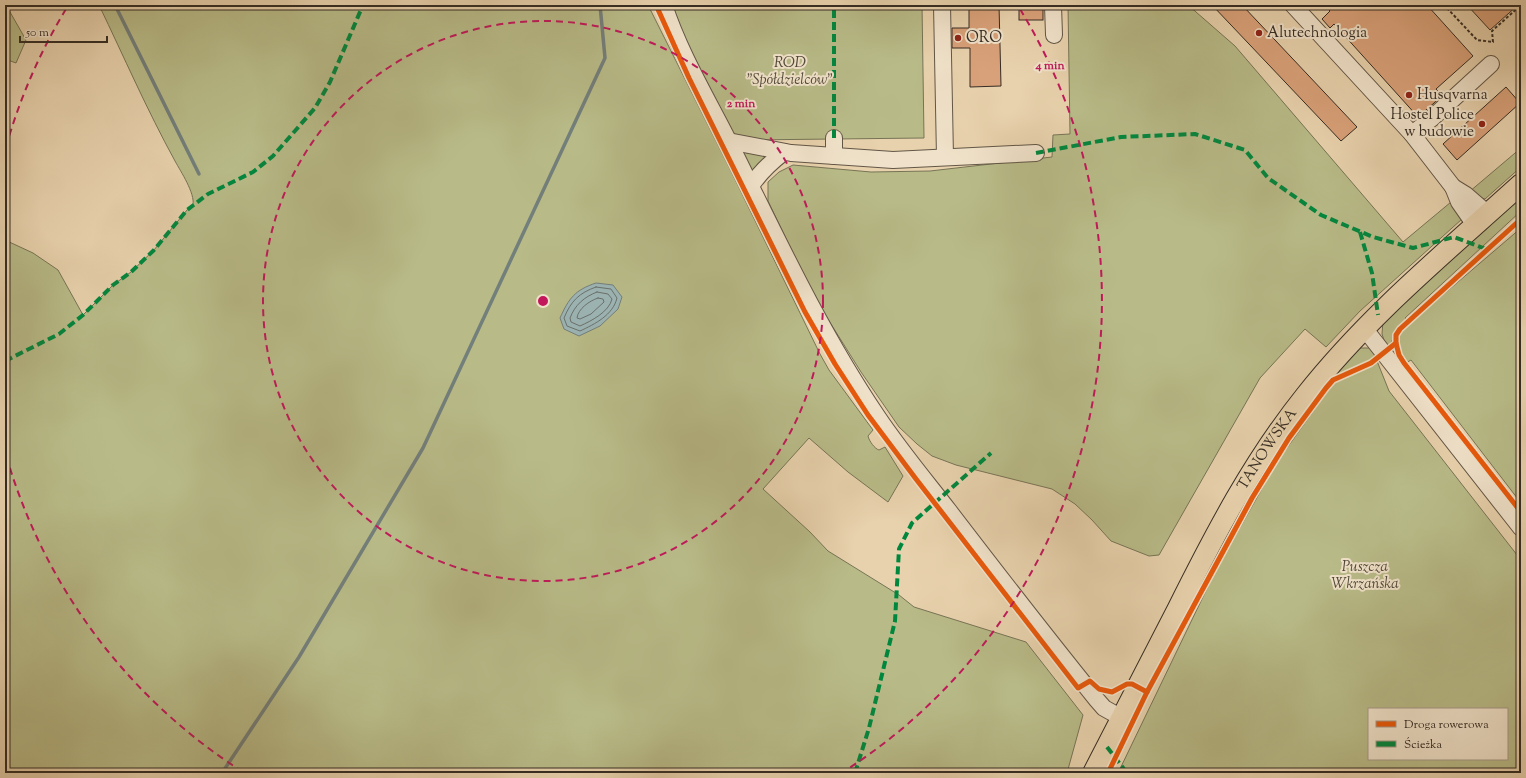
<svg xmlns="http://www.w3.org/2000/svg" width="1526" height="778" viewBox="0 0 1526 778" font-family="'Sorts Mill Goudy',serif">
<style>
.green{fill:#b8bb88;stroke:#777456;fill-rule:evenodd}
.water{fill:#9cb5b5;stroke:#737f7b}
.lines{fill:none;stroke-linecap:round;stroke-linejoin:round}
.shore{stroke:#69716c;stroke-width:1}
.stream{stroke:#737f7b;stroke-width:3.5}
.building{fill:#d9a179;stroke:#362d24}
.minor-casing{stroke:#625646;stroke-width:18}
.major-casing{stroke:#362d24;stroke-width:22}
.path{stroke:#362d24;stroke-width:2;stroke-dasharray:3 2;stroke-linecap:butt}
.minor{stroke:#f0e2ca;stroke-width:16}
.major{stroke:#e8d2ad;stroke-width:20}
.quiet{stroke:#00873e;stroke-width:4;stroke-dasharray:8 4;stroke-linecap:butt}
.cycleway-casing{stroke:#f0e2ca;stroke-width:8}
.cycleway{stroke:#e8590c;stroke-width:5}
.ring{fill:none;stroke:#c2185b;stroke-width:2;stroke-dasharray:7 5}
.poi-dot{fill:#8f2418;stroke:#f0e2ca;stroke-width:1.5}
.labels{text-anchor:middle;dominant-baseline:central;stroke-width:4;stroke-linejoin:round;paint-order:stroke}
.poi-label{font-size:15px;fill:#362d24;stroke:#f0e2ca;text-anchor:start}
.park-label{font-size:15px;font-style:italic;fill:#504938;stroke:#f0e2ca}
.street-label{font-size:15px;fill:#362d24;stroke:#f0e2ca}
.centre{fill:#c2185b;stroke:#f0e2ca;stroke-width:2}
.ring-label{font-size:12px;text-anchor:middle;font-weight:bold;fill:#c2185b;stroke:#f0e2ca;stroke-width:4;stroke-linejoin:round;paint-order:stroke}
</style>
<rect width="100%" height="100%" fill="#e8d2ad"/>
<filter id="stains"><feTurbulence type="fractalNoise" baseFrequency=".005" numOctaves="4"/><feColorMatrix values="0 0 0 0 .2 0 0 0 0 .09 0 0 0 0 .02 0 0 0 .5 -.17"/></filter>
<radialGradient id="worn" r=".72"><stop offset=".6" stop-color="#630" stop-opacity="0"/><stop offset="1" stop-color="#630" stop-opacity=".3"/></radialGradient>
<!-- green -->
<g class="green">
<polygon points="5,5 6,5 26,40 16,63 5,59"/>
<path d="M99,5H648L727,163L820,354L829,370L873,430L868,436C869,441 875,449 879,450L885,447L903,476L888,502L848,472L809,438L763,489L810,532L828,551L899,595L914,607L1026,642L1083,715L1067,773H5V240L33,253L58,270L83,315L113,285L131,272L154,250L187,210L193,205C195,193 181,172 175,161C147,110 124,57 99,5Z"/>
<polygon points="671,5 922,5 924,138 747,140 731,133 683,35"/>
<polygon points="1068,5 1188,5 1235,46 1403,242 1451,202 1462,219 1360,311 1326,347 1305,329 1260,378 1159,555 1149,556 1111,541 1092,520 1075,504 1052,489 956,465 932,456 917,444 899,427 861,372 814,297 768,201 768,182 779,172 793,165 871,172 930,171 1052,157 1053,135 1070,134"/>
<polygon points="737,148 775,155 750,175"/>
<polygon points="1521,148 1521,167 1485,199 1472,195 1469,192"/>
<polygon points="1521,190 1521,211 1405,318 1407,320 1396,331 1392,341 1387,349 1382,334 1383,321"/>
<polygon points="1521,228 1521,503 1411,360 1406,363 1400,352 1397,336 1410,323"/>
<polygon points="1361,348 1369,348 1379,355 1365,364 1341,373 1332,378 1354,349"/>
<path d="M1377,361L1389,391L1521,560V773H1118L1215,572L1277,462L1332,385C1344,373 1363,371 1377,361ZM1369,709H1507V759H1369Z"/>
</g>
<!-- water -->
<path class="water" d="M596,283L613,285L622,297L618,309L600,326L579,336L564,329L560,318C569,298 575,290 596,283Z"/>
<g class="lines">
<!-- shore -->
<g class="shore">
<path d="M596,287L611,289L617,298C613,315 595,324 580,331L567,326L564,318C571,301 579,293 596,287Z"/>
<path d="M597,292L608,294L612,299C609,312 591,321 580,326L571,322L570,318C575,305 584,297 597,292Z"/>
<path d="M598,298L603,299L604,302L591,314L580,319L577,318C578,309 589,301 598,298Z"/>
</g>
<!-- stream -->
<g class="stream">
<polyline points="115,5 199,174"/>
<polyline points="222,773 299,657 423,448 605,58 600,5"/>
</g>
</g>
<!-- building -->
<g class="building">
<polygon points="969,5 999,5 1001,86 970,87 970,48 952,48 952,28 969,28"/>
<rect x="1019" y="5" width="24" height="15"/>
<polygon points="1212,5 1242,5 1357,127 1341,141"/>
<polygon points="1324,5 1351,5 1356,10 1361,5 1427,5 1473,56 1436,89 1442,96 1418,117 1334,24 1330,28 1322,19 1330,11"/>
<polygon points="1467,5 1518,5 1490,30"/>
<polygon points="1506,87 1520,103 1457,160 1443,144"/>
</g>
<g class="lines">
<!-- minor casing -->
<g class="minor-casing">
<g id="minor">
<path d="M664,5C681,57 711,105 735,154C779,243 821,333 877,416C899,449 925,480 949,511C998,575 1047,638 1097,700L1104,708L1122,718"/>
<polyline points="942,5 945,157"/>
<polyline points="1053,5 1054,35"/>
<polyline points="1293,5 1412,134 1453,187"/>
<polyline points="1412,134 1431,119 1491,64"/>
<polyline points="728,141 791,153 893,160 1036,153"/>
<polyline points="834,156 834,138"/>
<path d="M751,186C760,172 771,162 784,152"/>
<polyline points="1475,225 1459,202 1453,187 1466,195 1488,214"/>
<polyline points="1364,328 1521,528"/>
</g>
</g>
<!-- major casing -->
<g class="major-casing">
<g id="major">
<path id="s1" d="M1093,773C1121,718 1150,663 1178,608C1215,534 1253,461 1305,396C1368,316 1446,252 1521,184"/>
</g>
</g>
<!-- path -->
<polyline class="path" points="1449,5 1446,7 1477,40 1493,42 1492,31 1521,5"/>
<!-- minor -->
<use href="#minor" class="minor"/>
<!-- major -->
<use href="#major" class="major"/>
<!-- quiet -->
<g class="quiet">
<polyline points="834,138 834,5"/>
<polyline points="1036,153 1121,137 1195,134 1245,150 1268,178 1321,215 1373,237 1413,248 1454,237 1486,249"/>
<polyline points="1360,232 1372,273 1378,315"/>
<polyline points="5,361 59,334 83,315 113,285 131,272 154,250 187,210 208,194 253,172 273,156 315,108 330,82 363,5"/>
<polyline points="1107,747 1127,773"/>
<polyline points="855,773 869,728 895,621 899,549 912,523 991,453"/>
</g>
<!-- cycleway casing -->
<g class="cycleway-casing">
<g id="cycleway">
<polyline points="656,5 689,78 805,312 835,364 868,415 916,479 1078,688 1090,681 1099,689 1112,692 1127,684 1132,684 1147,692"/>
<polyline points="1396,343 1399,355 1404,363 1521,512"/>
<polyline points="1108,773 1147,692 1252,498 1289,438 1326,388 1333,380 1371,363 1396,343 1396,335 1400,329 1521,219"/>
</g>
</g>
<!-- cycleway -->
<use href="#cycleway" class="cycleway"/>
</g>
<!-- distance rings -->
<g class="ring">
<circle cx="543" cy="301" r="280"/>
<path d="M243 772A559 559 0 0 1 6 455M6 147A559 559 0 0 1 66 9M1020 9A559 559 0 0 1 843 772"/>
</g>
<!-- markers -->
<g class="poi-dot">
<circle cx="1259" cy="33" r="4"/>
<circle cx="958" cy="38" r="4"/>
<circle cx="1409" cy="95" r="4"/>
<circle cx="1482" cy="124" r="4"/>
</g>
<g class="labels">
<!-- poi labels -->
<g class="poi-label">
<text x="1267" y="33">Alutechnologia</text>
<text x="966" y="38">ORO</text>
<text x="1417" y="95">Husqvarna</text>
<text x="1474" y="115" text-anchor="end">Hostel Police<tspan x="1474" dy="17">w budowie</tspan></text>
</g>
<!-- park labels -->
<g class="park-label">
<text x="790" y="63">ROD<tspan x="790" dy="17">"Spółdzielców"</tspan></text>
<text x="1365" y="567">Puszcza<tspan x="1365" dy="17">Wkrzańska</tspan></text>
</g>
<!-- street labels -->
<g class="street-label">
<text stroke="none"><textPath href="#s1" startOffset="368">TANOWSKA</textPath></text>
</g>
</g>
<circle cx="543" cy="301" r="6" class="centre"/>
<g class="ring-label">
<text x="1050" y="69">4 min</text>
<text x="741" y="107">2 min</text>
</g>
<!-- margin -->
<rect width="1526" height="778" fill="none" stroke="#e8d2ad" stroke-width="20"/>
<rect x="6" y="6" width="1514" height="766" fill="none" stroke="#362d24" stroke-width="2"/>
<rect x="10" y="10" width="1506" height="758" fill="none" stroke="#362d24"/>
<!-- legend -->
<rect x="1368" y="708" width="140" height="52" fill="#f0e2ca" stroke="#a69a88"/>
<rect x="1376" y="721" width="20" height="6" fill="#e8590c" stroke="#a69a88"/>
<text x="1404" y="728" font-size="12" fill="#362d24">Droga rowerowa</text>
<rect x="1376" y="741" width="20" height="6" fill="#00873e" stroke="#a69a88"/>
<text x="1404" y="748" font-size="12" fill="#362d24">Ścieżka</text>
<!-- scale -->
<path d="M20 36v6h87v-6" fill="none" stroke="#362d24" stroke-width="2"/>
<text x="26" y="36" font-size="12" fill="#362d24" stroke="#f0e2ca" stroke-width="3" paint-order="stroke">50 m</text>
<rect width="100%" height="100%" filter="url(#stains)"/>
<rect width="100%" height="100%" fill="url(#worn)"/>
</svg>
